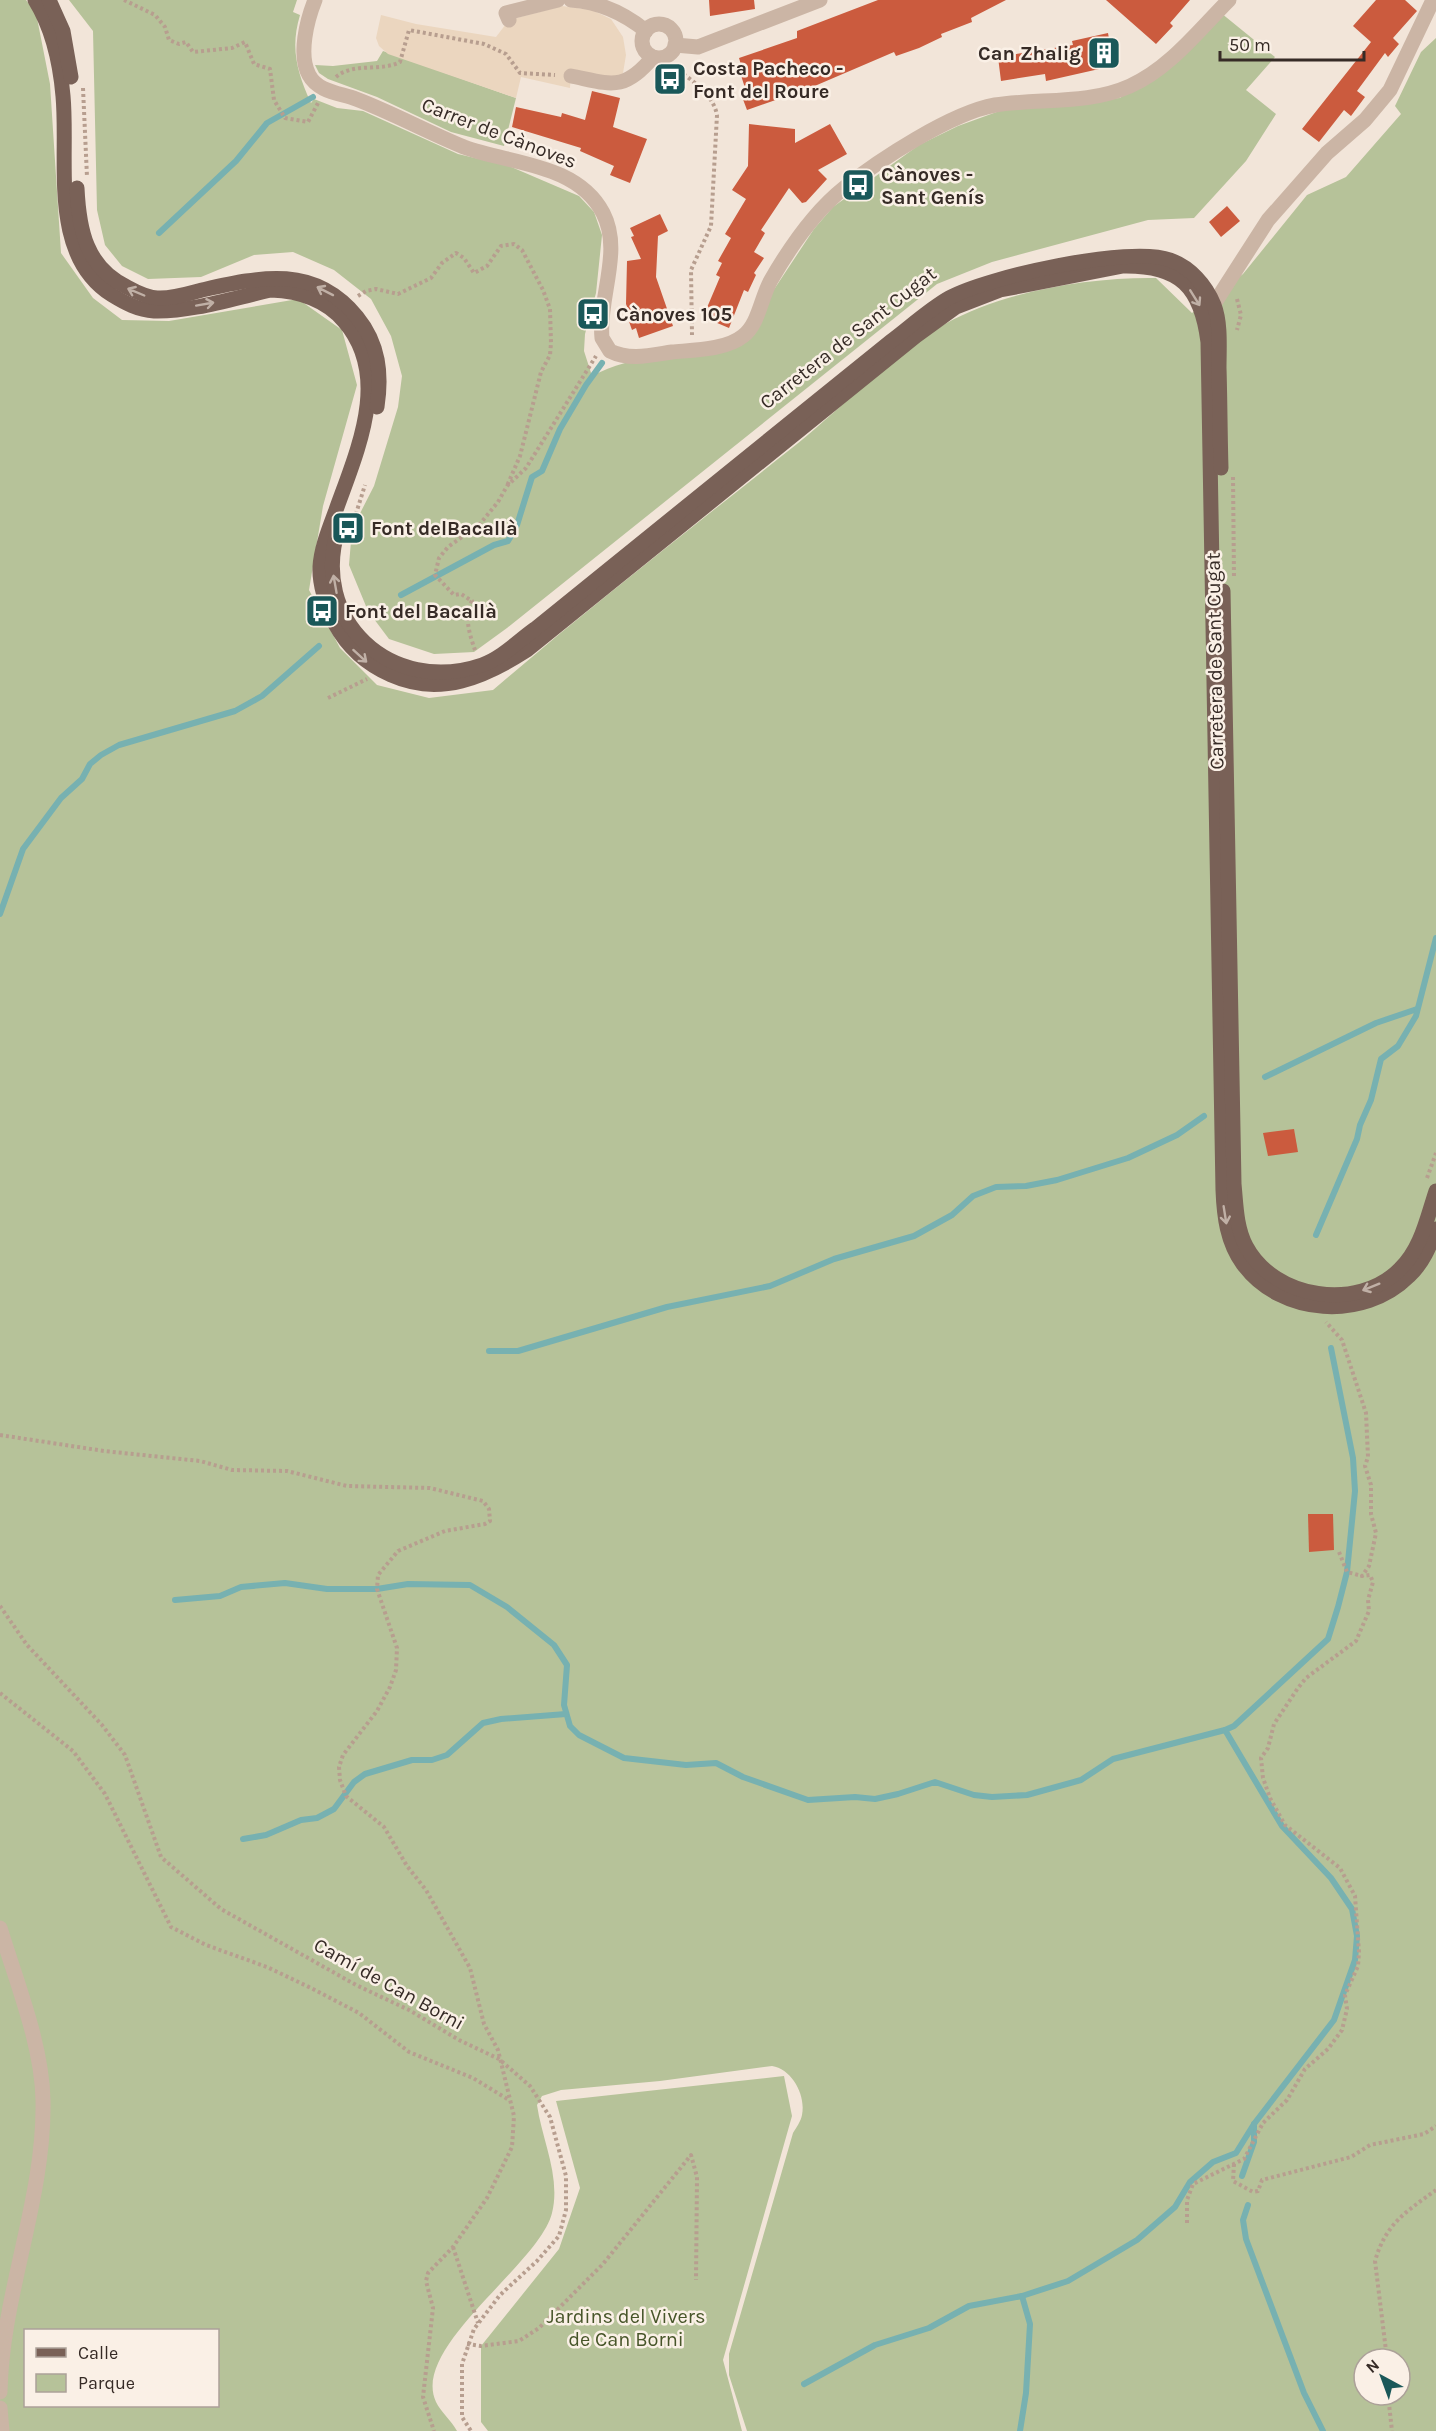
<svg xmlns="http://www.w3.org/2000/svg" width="1436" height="2431" viewBox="0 0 1436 2431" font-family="Karla,sans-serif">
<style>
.green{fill:#b6c299;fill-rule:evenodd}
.plaza{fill:#ebd6bf}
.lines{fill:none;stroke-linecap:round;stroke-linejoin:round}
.stream{stroke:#77b1b1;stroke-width:6}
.building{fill:#cb5b3e}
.path{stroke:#b79e8f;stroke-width:4;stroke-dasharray:3 3;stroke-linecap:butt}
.minor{stroke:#cbb5a5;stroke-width:15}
.major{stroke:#796157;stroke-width:15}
.oneway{stroke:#c0b0a6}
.labels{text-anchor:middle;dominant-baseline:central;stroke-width:5;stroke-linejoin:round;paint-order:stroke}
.poi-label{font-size:20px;font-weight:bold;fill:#362b26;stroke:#faf0e6;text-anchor:start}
.street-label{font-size:20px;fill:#362b26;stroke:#faf0e6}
.park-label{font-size:20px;fill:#475529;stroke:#faf0e6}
</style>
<rect width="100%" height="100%" fill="#f2e5d9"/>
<!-- green -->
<g class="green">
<path d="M0,0H26L36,13L50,84L61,253L93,298L122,320L169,321L298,299L342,330L357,385L323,506L309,590L340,648L377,685L429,698L493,690C592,605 695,525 797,444C846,404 890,356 945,324C1004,291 1090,277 1156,278L1192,313L1243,274L1307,195L1346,177L1401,114L1395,106L1421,52L1436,38V2431H747L729,2375V2354L793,2133C796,2128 801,2121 802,2115C806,2095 792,2069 772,2066L660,2081L561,2090L542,2096L537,2105C542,2140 561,2177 552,2213C539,2265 410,2347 436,2402C441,2412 451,2420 457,2431H0ZM26,2330H218V2406H26ZM1364,2359H1400V2395H1364Z"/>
<path d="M69,0H297L293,12L300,15C290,48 297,72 311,103L314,99L337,108L363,111L458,154L509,166L579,196L594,212L602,235L596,293L585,334L584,351L592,376C633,354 683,354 728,348L775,288L814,229L833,207L919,145L958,126L1019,104L1120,98L1221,13L1275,57L1246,90L1276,114L1246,161L1194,218L1148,220L992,262L937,284L507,628L474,652L434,654L389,639L368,611L349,565L352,529L374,486L398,407L402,376L391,336L371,299L334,270L293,252L254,255L201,277L148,279L122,266L105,245L97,210L93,31Z"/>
<polygon points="383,51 516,98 504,146 451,132 377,97 328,79 319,73 315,65 333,66 377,61"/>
<polygon points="784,2076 792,2116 723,2360 742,2431 488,2431 481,2422 481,2346 559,2249 580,2188 556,2101"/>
</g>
<!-- plaza -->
<polygon class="plaza" points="562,6 592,10 611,19 623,37 626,55 623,73 617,78 571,71 570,88 521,77 516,98 388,54 379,46 376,38 381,15 416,24 496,37 509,20"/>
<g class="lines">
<!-- stream -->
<g class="stream">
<polyline points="159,233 236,161 267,123 313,97"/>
<polyline points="401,595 494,545 508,541 517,525 532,477 542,471 560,429 586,385 602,363"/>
<polyline points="0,914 23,849 61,798 82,779 90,764 101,755 119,745 235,711 262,696 319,646"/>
<polyline points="1265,1077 1376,1023 1417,1009"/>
<polyline points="1316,1235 1357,1139 1360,1125 1371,1100 1381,1059 1398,1046 1416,1016 1436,938"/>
<polyline points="489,1351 518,1351 667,1307 770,1286 834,1259 914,1236 952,1215 973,1196 996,1187 1026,1186 1057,1180 1128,1158 1177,1135 1204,1116"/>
<polyline points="175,1600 220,1596 241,1587 285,1583 327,1589 377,1589 408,1584 470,1585 507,1607 554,1645 567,1665 564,1705 570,1726 579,1735 624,1758 686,1765 716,1763 743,1777 808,1800 855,1797 875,1799 898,1794 935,1782 974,1795 992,1797 1027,1795 1081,1780 1113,1759 1225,1730"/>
<polyline points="243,1839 266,1835 301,1820 317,1818 334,1809 354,1782 365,1774 412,1760 432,1760 447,1755 483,1723 501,1719 566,1714"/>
<polyline points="1242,2176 1254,2142 1254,2124"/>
<polyline points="1248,2205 1243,2220 1246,2239 1304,2393 1323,2431"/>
<polyline points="804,2384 875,2345 929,2328 969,2306 1022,2296 1068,2281 1137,2240 1175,2207 1190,2182 1213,2162 1236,2153 1254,2124 1334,2020 1355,1960 1357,1936 1352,1909 1331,1878 1282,1826 1225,1730 1234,1726 1328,1639 1338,1607 1347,1572 1355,1491 1353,1458 1331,1348"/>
<polyline points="1020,2431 1026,2393 1030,2324 1022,2296"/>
</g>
</g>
<!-- building -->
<g class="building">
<polygon points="709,0 754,0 755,9 710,16"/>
<polygon points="878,0 1006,0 971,18 972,22 941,34 942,37 919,48 896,56 894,52 810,88 747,110 741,94 744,94 743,89 745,88 739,69 742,68 739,58 797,38 797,31"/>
<polygon points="1106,0 1190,0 1170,23 1173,26 1156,44"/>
<polygon points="1376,0 1405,0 1417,11 1393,38 1399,44 1388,57 1385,53 1357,91 1365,97 1351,116 1344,110 1319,142 1302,129 1371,42 1353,26"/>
<polygon points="1108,33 1113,61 1107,63 1108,67 1046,81 1045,74 1001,81 998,57 1073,45 1072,41"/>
<polygon points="592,91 620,98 613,127 647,139 630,183 610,175 614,166 580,151 581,148 512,127 516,107 561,117 562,113 585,120"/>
<polygon points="749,124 795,129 795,143 830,124 847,154 818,170 827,179 806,202 802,203 789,188 761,230 765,233 754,252 764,258 754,273 756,275 748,292 744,290 729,328 703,317 720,277 716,275 722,263 718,261 731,238 725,234 746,199 732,190 748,166"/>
<polygon points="1227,206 1240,221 1221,237 1209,222"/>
<polygon points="660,214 668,231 658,236 656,277 673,326 639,338 636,328 632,330 626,313 629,312 626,304 627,261 641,259 631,237 634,236 630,228"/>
<polygon points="1294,1129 1298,1152 1268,1156 1263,1133"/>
<polygon points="1308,1514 1333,1514 1334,1550 1309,1552"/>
</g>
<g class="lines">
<!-- path -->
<g class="path">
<polyline points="124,0 155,15 165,27 169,40 179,44 186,42 193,52 232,48 245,42 254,64 270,69 274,100 285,118 308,122 318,103"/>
<path d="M679,70C694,83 713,94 717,115L711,226L691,270L692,335"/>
<path d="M336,77C353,62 381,72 400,62L409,30L484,44L506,54L520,73L555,75"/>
<polyline points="83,88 87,177"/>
<polyline points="358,296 366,291 376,289 398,294 431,278 442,263 456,253 464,258 474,273 487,266 501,246 514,244 522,250 543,290 550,309 551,343 550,355 541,372 520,456 507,486"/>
<polyline points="1237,299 1241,315 1237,330"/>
<polyline points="1233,477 1234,578"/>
<polyline points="354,520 365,485"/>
<path d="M475,650C470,636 463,614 472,601L461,594L454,595L435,575L439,558L448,547L479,525L498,502L507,486L526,468L596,356"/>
<polyline points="328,698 367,679"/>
<polyline points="1427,1178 1436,1153"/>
<polyline points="0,1435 104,1451 200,1461 232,1470 287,1471 347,1486 430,1488 483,1501 489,1509 490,1521 485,1524 445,1531 398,1551 378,1575 377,1589 397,1648 396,1670 390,1687 377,1711 343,1755 339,1767 340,1780 346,1796 384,1827 407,1866 426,1890 470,1968 484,2024 498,2050 514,2116 512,2147 487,2198 453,2247 428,2273 426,2281 433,2308 423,2397 434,2431"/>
<polyline points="1339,1552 1347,1572 1362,1576"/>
<polyline points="0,1606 27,1645 102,1725 125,1755 161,1857 221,1909 356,1985 409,2010 459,2040 499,2059 530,2086 550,2117 566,2176 566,2210 559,2236 537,2261 500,2295 474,2329 462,2364 462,2417 471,2431"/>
<polyline points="0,1693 73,1751 105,1794 171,1927 206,1945 267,1967 311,1988 359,2013 409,2052 473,2078 509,2100"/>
<polyline points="1234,2164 1233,2181 1253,2192 1258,2191 1262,2180 1351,2157 1370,2145 1424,2134 1436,2126"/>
<polyline points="1187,2223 1187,2200 1193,2184 1244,2159 1263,2123 1287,2100 1305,2069 1328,2049 1342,2030 1347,2009 1345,1995 1358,1966 1359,1952 1355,1896 1340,1868 1285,1825 1270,1798 1263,1778 1261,1758 1268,1748 1274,1724 1298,1688 1306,1678 1356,1641 1369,1611 1368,1600 1373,1582 1370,1575 1362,1576 1369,1566 1376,1533 1371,1514 1371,1485 1365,1466 1368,1457 1366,1413 1342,1340 1326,1322"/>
<polyline points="453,2247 478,2323"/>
<polyline points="467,2344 481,2346 519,2341 539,2328 603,2264 691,2155 697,2177 696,2280"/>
<path d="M1387,2359L1375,2261C1386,2223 1406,2212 1436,2190"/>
<polyline points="1388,2395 1392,2431"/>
</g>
<!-- minor -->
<g class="minor">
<path d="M315,0C307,20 298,55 309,75C318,92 340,93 356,99C393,113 427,132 464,147C509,164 577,163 603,213C623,251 598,298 602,338L610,351C630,361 652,355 672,352C693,350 726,350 743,336C759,324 761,297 771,280C790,247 814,212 844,188C879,160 951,113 995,105C1039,98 1088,105 1130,86C1169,69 1199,30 1229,0"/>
<path d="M571,0C599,2 624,13 646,31"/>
<polyline points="509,20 506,13 558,0"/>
<circle cx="659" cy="41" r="17"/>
<polyline points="675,45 698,47 820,0"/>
<path d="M571,76C611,84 624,92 653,57"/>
<polyline points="1214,304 1268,220 1327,153 1365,120 1390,90 1433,0"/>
<path d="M0,1928C16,1981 42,2044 43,2100C45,2199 2,2293 0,2392"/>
<polyline points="0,2408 2,2431"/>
</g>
<!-- major -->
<g class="major">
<path d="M35,0C53,29 60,61 63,96C69,160 48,255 112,295C125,303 138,310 154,311C192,312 234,298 271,290C299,291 325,299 344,321C392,376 357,451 336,510C329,529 321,548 320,567C319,587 327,607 335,624C348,648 366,664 391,675C440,697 485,677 527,650L916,336L956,307L1000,290L1123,266C1180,265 1201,287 1208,342L1223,1190C1224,1216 1227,1242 1243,1264C1281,1316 1364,1321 1409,1276C1423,1263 1430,1246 1436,1229"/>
<polyline points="49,0 63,31 71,77"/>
<path d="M77,188C79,230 86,267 127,287C136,292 146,297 157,298C172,299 187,294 202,290C260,277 314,264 357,317C379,344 382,374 377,407"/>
<path d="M339,527C308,620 391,696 482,665C502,658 518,641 535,629L890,342C909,328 928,310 949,298C987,277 1130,245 1170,260C1190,267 1206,285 1214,305C1221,323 1219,348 1219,368C1220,401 1220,435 1221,468"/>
<path d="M1223,591L1234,1184C1236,1204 1236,1227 1246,1246C1274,1299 1358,1312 1400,1269C1421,1249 1427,1218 1436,1191"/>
</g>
</g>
<!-- one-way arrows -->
<defs><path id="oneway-shaft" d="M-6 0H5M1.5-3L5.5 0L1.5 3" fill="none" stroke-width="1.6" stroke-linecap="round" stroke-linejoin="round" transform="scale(1.5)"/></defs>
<g class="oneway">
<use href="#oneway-shaft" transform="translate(325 291) rotate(-153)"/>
<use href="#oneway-shaft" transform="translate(136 292) rotate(-157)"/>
<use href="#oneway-shaft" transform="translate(1195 298) rotate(58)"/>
<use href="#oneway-shaft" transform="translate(205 304) rotate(-10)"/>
<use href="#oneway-shaft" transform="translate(335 584) rotate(-100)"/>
<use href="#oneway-shaft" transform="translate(360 656) rotate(42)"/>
<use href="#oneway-shaft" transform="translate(1225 1215) rotate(81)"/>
<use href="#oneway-shaft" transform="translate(1371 1287) rotate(158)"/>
</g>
<!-- icons -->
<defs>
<g id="building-square" transform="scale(1.725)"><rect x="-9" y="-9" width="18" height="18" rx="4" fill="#1a5859" stroke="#faf0e6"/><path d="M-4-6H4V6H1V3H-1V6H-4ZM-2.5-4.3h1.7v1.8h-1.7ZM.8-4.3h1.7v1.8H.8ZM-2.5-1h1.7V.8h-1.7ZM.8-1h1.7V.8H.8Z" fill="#fff"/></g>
<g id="bus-square" transform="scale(1.725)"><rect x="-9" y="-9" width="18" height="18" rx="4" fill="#1a5859" stroke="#faf0e6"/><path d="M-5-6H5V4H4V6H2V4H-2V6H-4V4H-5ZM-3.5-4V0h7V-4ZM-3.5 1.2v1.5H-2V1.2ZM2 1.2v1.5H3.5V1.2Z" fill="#fff"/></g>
</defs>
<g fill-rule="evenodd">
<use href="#building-square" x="1104" y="53"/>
<use href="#bus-square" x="670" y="79"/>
<use href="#bus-square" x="858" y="185"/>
<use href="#bus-square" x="593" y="314"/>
<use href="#bus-square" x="348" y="528"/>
<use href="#bus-square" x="322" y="611"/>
</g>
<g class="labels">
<!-- poi labels -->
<g class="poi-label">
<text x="1081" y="53" text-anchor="end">Can Zhalig</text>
<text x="693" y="68">Costa Pacheco -<tspan x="693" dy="23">Font del Roure</tspan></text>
<text x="881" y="174">Cànoves -<tspan x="881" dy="23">Sant Genís</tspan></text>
<text x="616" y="314">Cànoves 105</text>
<text x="371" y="528">Font delBacallà</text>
<text x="345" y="611">Font del Bacallà</text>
</g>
<!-- street labels -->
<g class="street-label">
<text transform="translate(499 133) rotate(21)">Carrer de Cànoves</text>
<text transform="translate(848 338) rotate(-38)">Carretera de Sant Cugat</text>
<text transform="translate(1215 661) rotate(-91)">Carretera de Sant Cugat</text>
<text transform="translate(389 1984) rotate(29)">Camí de Can Borni</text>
</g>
<!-- park labels -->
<g class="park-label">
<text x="626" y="2316">Jardins del Vivers<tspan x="626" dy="23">de Can Borni</tspan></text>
</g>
</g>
<!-- legend -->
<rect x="24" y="2329" width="195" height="78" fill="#faf0e6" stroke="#aca199" stroke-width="1.5"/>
<rect x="36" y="2348" width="30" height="9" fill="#796157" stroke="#aca199" stroke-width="1.5"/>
<text x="78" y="2359" font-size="18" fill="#362b26">Calle</text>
<rect x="36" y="2374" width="30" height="18" fill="#b6c299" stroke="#aca199" stroke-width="1.5"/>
<text x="78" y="2389" font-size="18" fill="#362b26">Parque</text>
<!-- north arrow -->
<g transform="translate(1382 2377) rotate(319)"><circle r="28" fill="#faf0e6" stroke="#aca199" stroke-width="1.5"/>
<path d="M0-4.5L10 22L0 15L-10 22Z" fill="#1a5859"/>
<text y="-9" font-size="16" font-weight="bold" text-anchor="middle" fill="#362b26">N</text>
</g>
<!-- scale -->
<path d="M1220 51v9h144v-9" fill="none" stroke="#362b26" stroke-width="3"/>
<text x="1229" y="51" font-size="18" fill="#362b26" stroke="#faf0e6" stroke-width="4.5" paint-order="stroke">50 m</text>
</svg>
